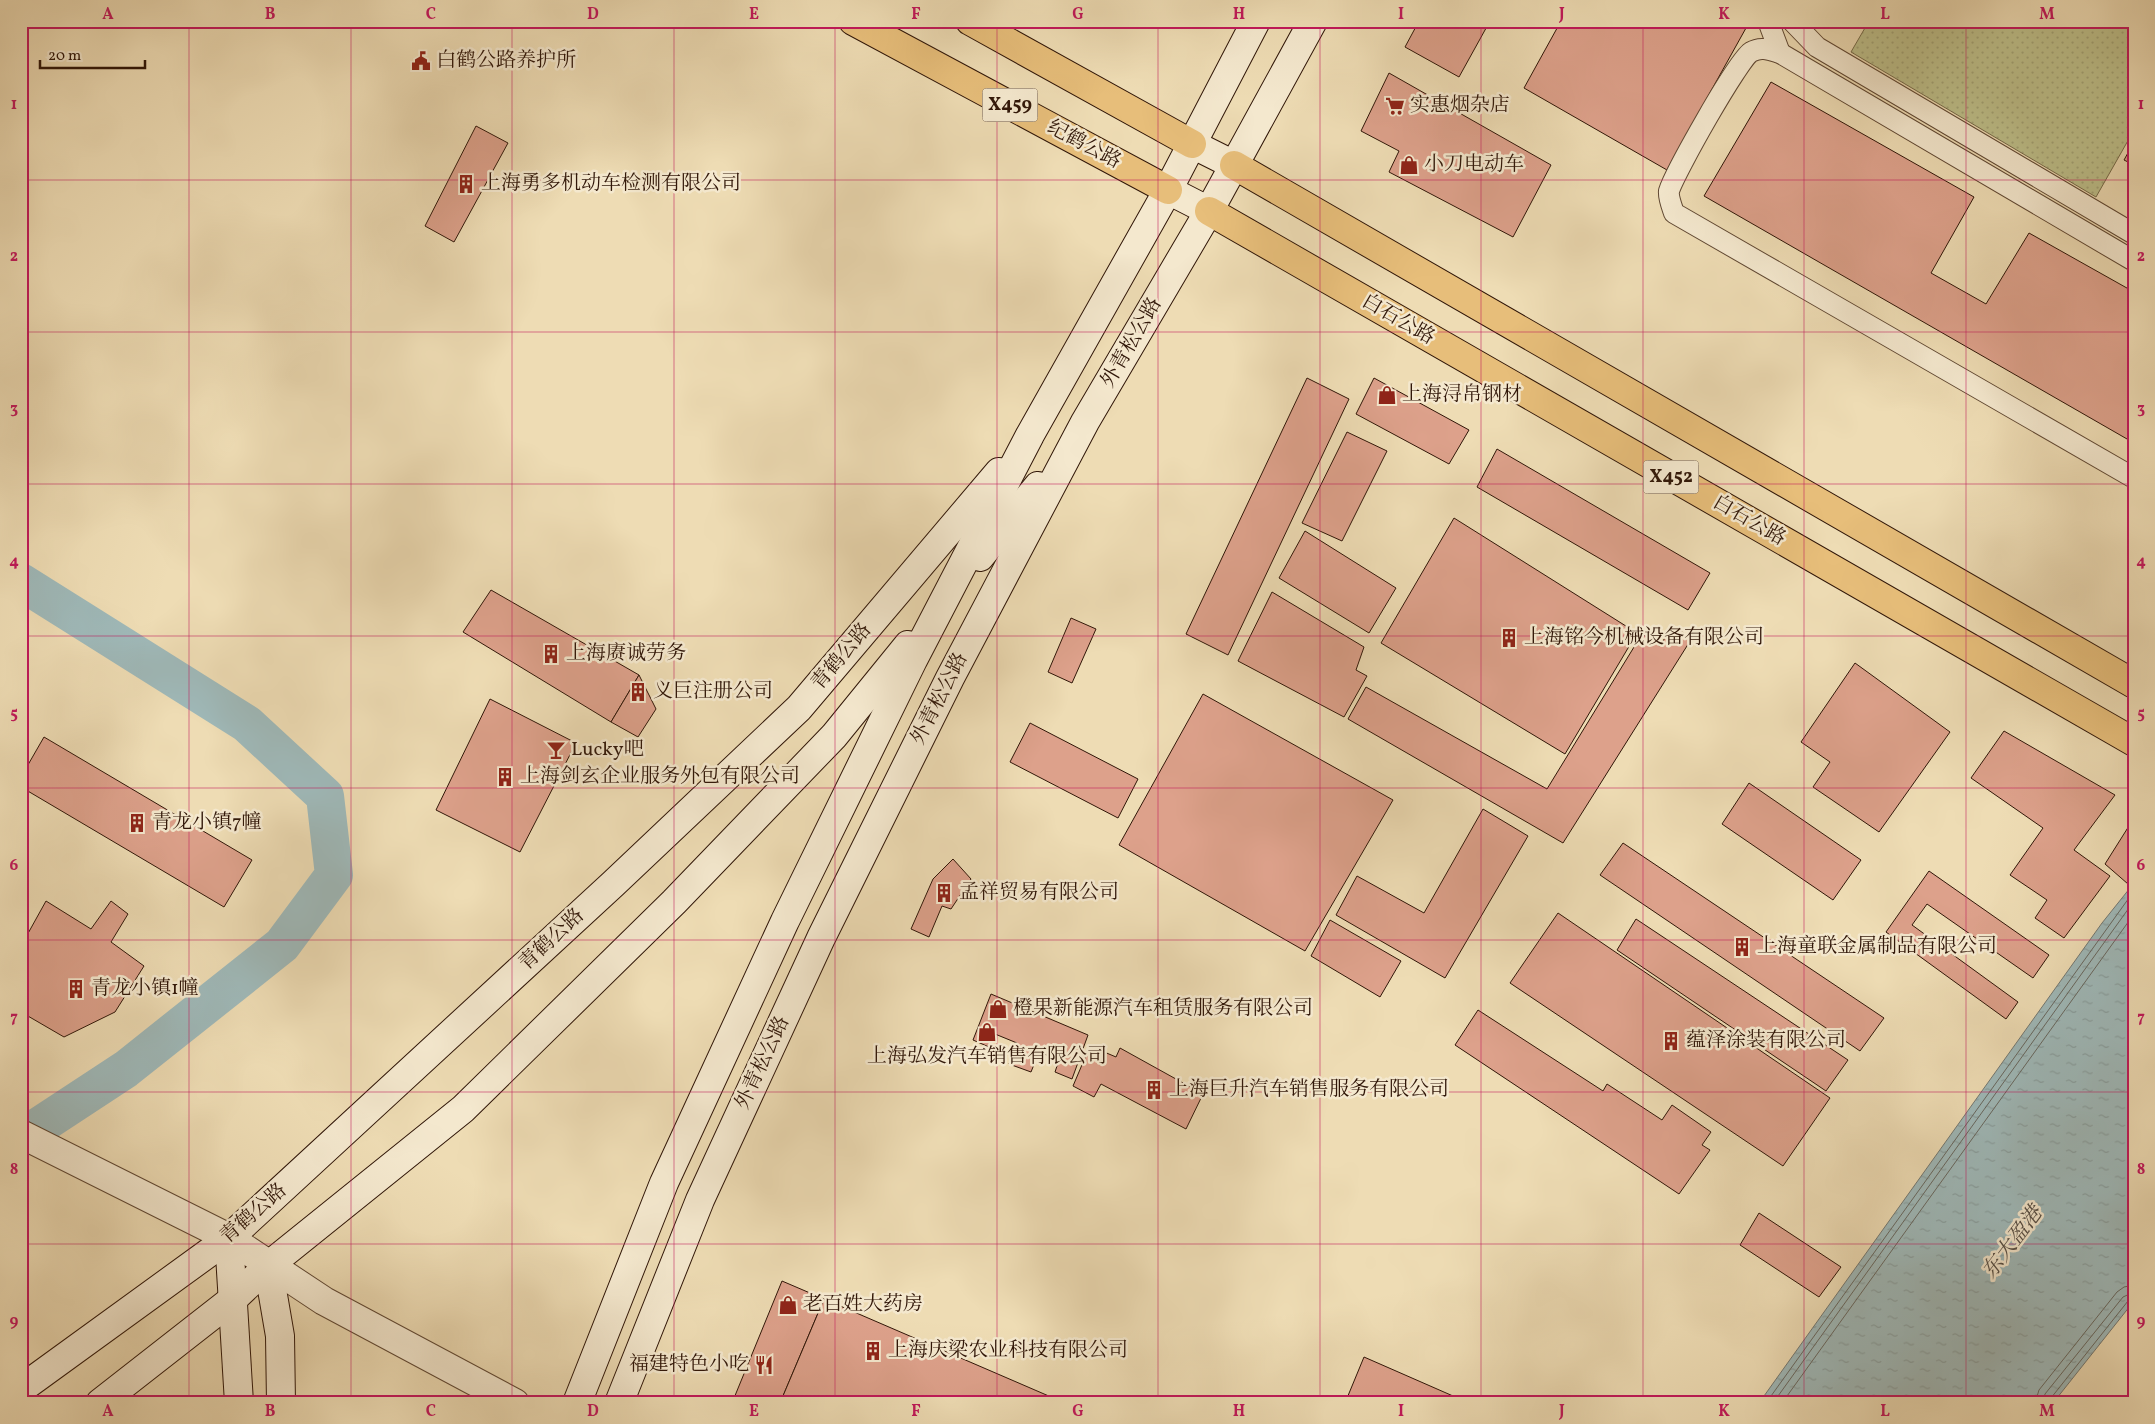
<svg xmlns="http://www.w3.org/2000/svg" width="2155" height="1424" viewBox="0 0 2155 1424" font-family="Vollkorn,'Noto Serif SC',serif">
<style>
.grass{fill:url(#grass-dots);stroke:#766a49}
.water{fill:url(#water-ripples);stroke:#737872}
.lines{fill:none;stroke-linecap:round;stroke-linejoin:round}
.shore{stroke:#686860;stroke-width:1}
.canal{stroke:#9fb9b9;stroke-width:38}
.building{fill:#dda18b;stroke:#301608}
.service-casing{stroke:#604833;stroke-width:22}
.minor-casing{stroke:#604833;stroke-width:30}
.secondary-casing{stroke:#301608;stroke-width:30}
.primary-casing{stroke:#301608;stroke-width:30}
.service{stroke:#f4e8ce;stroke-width:20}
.minor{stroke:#f4e8ce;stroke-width:28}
.secondary{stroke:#f4e8ce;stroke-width:28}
.primary{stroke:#e7be7a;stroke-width:28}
.grid{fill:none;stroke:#c2185b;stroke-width:1;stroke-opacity:0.55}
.labels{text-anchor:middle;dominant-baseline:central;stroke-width:5;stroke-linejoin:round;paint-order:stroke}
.shield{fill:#f4e8ce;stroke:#6b5543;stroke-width:1}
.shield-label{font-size:19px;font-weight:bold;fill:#301608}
.poi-label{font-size:20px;fill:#301608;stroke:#f4e8ce;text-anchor:start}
.street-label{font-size:20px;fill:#301608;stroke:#f4e8ce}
.water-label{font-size:21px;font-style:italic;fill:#574f46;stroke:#f4e8ce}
.neatline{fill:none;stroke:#c2185b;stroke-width:2}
.grid-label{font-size:16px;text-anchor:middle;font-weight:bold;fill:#c2185b}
</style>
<defs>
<pattern id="grass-dots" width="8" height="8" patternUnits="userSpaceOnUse" patternTransform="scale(1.25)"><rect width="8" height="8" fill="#bdbf8a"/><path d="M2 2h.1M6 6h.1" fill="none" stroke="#a3a376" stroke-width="1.8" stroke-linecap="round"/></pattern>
<pattern id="water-ripples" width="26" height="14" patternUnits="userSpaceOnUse" patternTransform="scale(1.25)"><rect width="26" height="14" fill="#9fb9b9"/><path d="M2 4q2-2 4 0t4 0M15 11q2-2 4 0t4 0" fill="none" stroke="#899e9e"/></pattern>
</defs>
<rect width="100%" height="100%" fill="#eedcb4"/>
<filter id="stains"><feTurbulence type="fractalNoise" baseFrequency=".004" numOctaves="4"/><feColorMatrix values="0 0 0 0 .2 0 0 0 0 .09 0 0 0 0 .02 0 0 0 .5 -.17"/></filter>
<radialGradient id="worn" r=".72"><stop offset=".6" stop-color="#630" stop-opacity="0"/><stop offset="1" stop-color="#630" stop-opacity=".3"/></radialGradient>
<!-- grass -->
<polygon class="grass" points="1869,21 2134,21 2134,130 2096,197 1851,52"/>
<!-- water -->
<polygon class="water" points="2134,883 2134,1301 2053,1403 1759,1403 2102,923"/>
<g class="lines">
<!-- shore -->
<g class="shore">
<polyline points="1766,1403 2134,891"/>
<polyline points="1773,1403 2134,901"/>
<polyline points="1782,1403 2134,914"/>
<polyline points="2035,1403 2039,1390 2117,1292 2124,1287 2134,1285"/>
<polyline points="2043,1403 2045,1394 2123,1297 2134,1292"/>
<polyline points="2049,1403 2051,1398 2128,1301 2134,1299"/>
</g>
<!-- canal -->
<polyline class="canal" points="21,582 247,724 325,796 334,875 282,945 126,1069 21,1138"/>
</g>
<!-- building -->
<g class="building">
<polygon points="1419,21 1490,21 1459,77 1405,47"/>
<polygon points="1561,21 1735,21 1746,28 1667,170 1524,88"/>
<polygon points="1389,73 1551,165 1513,237 1389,172 1399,151 1361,131"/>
<polygon points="1771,82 1974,197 1931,273 1986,304 2029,233 2134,292 2134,443 1704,196"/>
<polygon points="476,126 508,143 454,242 425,226"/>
<polygon points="2134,142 2134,165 2124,160"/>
<polygon points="1307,378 1349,399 1228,655 1186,634"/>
<polygon points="1374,378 1469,430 1449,464 1356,414"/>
<polygon points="1347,432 1387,451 1342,541 1302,523"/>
<polygon points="1497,449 1710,573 1688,610 1477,487"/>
<polygon points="1454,518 1637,633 1565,754 1381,643"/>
<polygon points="1305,531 1396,588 1369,633 1279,578"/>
<polygon points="491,590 639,675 611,722 463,632"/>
<polygon points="1272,592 1364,647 1356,670 1367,676 1344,717 1238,661"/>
<polygon points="1071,618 1096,629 1072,683 1048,672"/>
<polygon points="1672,626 1692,638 1563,843 1348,719 1366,687 1547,789 1642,634 1660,646"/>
<polygon points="1855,663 1950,732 1879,832 1813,787 1830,762 1801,742"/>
<polygon points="639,675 656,709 638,737 611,722"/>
<polygon points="1203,694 1393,800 1305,951 1119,845"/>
<polygon points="490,699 576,743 520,852 436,810"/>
<polygon points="1030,723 1138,779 1118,818 1010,762"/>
<polygon points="2004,731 2115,795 2074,850 2110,876 2064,938 2035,918 2047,900 2010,875 2043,828 1971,778"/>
<polygon points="44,737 252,860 224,907 21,787 21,777"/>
<polygon points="1749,783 1861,860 1833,900 1722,824"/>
<polygon points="1483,809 1528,836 1445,978 1336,915 1357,876 1424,913"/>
<polygon points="2134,818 2134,875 2128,884 2105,864"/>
<polygon points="1623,843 1884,1018 1860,1051 1600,875"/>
<polygon points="953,859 971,879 951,909 942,906 929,937 911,929 933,879"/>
<polygon points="1929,871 2049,955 2033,978 1927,904 1912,925 2018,1002 2006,1019 1886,932"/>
<polygon points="46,901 91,929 111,901 128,914 111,942 144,966 115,1012 64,1037 21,1012 21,946"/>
<polygon points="1558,913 1830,1098 1783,1166 1510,983"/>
<polygon points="1636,919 1848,1060 1826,1091 1617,950"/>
<polygon points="1330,920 1401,961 1380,997 1311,956"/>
<polygon points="991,994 1088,1035 1072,1079 1055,1072 1059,1060 1039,1052 1031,1072 1009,1064 1017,1043 995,1034 989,1047 973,1040"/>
<polygon points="1478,1010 1603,1091 1607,1084 1662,1120 1672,1105 1711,1132 1702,1145 1710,1150 1679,1194 1455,1045"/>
<polygon points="1090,1046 1116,1057 1120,1048 1203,1094 1186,1129 1101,1084 1094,1097 1073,1086"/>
<polygon points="1759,1213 1841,1267 1819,1297 1740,1245"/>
<polygon points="782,1281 824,1299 780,1403 732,1403"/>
<polygon points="824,1299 1065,1403 780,1403"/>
<polygon points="1364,1357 1469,1403 1345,1403"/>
</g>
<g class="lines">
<!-- service casing -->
<g class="service-casing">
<g id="service">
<polyline points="1768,21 1780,53"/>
<polyline points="1792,21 1817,47 2134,234"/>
<path d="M2134,261L1780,53C1770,50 1761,46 1751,52C1739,58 1674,174 1669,191C1668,197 1672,207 1674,213L2134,478"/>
</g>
</g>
<!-- minor casing -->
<g class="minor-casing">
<polyline id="minor" points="21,1134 229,1238 324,1301 515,1403"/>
</g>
<!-- secondary casing -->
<g class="secondary-casing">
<g id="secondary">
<polyline points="1192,144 1234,165"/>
<polyline points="1168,190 1209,211"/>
<polyline points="980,557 1038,486"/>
<polyline points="229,1238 239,1403"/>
<polyline points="268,1266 280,1336 281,1403"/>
<polyline points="21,1389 229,1238 613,884 799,708 999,472"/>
<polyline points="100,1403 233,1299 268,1266 463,1109 674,902 834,736 908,645"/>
<polyline points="577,1403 664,1183 785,921 913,660 1030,435 1168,190 1256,21"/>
<polyline points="619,1403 700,1200 821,938 950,678 1085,422 1209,211 1313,21"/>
</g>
</g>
<!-- primary casing -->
<g class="primary-casing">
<g id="primary">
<polyline points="853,21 1168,190"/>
<polyline points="970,21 1192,144"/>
<polyline points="1234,165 2134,684"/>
<polyline points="1209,211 2134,742"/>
</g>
</g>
<!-- service -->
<use href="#service" class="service"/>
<!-- minor -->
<use href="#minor" class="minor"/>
<!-- secondary -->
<use href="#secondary" class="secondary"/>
<!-- primary -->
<use href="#primary" class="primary"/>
</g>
<!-- grid -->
<path class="grid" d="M189,21V1403M351,21V1403M512,21V1403M674,21V1403M835,21V1403M997,21V1403M1158,21V1403M1320,21V1403M1481,21V1403M1643,21V1403M1804,21V1403M1966,21V1403M21,180H2134M21,332H2134M21,484H2134M21,636H2134M21,788H2134M21,940H2134M21,1092H2134M21,1244H2134"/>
<!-- icons -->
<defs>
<g id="civic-bare" transform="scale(1.5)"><path d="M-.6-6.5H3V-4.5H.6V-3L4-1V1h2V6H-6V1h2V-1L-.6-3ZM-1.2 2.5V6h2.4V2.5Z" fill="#8f2418" stroke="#f4e8ce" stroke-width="2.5" paint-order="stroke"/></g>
<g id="supermarket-bare" transform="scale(1.5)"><path d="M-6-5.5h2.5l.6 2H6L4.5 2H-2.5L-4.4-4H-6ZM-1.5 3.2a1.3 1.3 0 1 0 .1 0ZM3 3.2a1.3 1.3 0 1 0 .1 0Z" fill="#8f2418" stroke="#f4e8ce" stroke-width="2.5" paint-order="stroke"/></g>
<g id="shop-bare" transform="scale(1.5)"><path d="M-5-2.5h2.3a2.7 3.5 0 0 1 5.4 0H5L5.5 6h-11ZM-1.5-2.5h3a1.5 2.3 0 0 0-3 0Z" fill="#8f2418" stroke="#f4e8ce" stroke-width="2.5" paint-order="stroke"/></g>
<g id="building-bare" transform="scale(1.5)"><path d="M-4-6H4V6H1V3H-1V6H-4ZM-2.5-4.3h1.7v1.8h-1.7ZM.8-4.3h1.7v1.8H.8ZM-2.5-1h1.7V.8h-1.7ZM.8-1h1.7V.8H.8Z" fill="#8f2418" stroke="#f4e8ce" stroke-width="2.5" paint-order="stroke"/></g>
<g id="bar-bare" transform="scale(1.5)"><path d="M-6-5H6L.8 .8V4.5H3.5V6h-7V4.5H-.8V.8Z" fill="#8f2418" stroke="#f4e8ce" stroke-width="2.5" paint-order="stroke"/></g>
<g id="restaurant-bare" transform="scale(1.5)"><path d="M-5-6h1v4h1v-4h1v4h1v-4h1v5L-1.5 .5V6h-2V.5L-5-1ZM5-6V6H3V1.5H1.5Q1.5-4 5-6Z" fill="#8f2418" stroke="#f4e8ce" stroke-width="2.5" paint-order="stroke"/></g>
</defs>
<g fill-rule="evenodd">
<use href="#civic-bare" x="421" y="61"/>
<use href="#supermarket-bare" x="1395" y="106"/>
<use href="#shop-bare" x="1409" y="165"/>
<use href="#building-bare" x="466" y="184"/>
<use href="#shop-bare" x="1387" y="395"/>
<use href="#building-bare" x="1509" y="638"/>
<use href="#building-bare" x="551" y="654"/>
<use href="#building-bare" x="638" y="692"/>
<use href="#bar-bare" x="556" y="750"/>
<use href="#building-bare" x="505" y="777"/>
<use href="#building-bare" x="137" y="823"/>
<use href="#building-bare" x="944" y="893"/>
<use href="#building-bare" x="1742" y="947"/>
<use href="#building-bare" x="76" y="989"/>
<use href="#shop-bare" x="998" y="1009"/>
<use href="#shop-bare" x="987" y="1032"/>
<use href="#building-bare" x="1671" y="1041"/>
<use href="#building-bare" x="1154" y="1090"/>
<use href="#shop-bare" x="788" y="1305"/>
<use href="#building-bare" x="873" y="1351"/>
<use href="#restaurant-bare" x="764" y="1365"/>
</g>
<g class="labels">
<!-- shield labels -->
<g class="shield">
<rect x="982.5" y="88.5" width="55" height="33" rx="4"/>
<rect x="1643.5" y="460.5" width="55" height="33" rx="4"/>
</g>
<g class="shield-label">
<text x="1010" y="105">X459</text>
<text x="1671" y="477">X452</text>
</g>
<!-- poi labels -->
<g class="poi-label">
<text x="436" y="61">白鹤公路养护所</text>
<text x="1410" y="106">实惠烟杂店</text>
<text x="1424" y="165">小刀电动车</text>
<text x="481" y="184">上海勇多机动车检测有限公司</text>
<text x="1402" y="395">上海浔帛钢材</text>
<text x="1524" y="638">上海铭今机械设备有限公司</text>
<text x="566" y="654">上海赓诚劳务</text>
<text x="653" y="692">义巨注册公司</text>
<text x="571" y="750">Lucky吧</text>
<text x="520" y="777">上海剑玄企业服务外包有限公司</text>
<text x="152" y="823">青龙小镇7幢</text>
<text x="959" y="893">孟祥贸易有限公司</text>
<text x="1757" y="947">上海童联金属制品有限公司</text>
<text x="91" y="989">青龙小镇1幢</text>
<text x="1013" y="1009">橙果新能源汽车租赁服务有限公司</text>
<text x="1686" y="1041">蕴泽涂装有限公司</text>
<text x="987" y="1057" text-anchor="middle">上海弘发汽车销售有限公司</text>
<text x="1169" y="1090">上海巨升汽车销售服务有限公司</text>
<text x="803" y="1305">老百姓大药房</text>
<text x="888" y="1351">上海庆梁农业科技有限公司</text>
<text x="749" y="1365" text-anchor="end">福建特色小吃</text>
</g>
<!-- street labels -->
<g class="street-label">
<text transform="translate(1084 145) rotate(28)">纪鹤公路</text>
<text transform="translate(1398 320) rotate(30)">白石公路</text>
<text transform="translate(1132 343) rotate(-60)">外青松公路</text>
<text transform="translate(1749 521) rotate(30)">白石公路</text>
<text transform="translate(842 657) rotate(-50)">青鹤公路</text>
<text transform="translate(940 699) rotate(-63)">外青松公路</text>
<text transform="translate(552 940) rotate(-43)">青鹤公路</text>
<text transform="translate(763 1063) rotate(-65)">外青松公路</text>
<text transform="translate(254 1214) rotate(-41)">青鹤公路</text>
</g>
<!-- water labels -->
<g class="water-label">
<text transform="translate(2013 1243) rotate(-53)">东大盈港</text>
</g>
</g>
<!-- margin -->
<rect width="2155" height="1424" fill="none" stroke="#eedcb4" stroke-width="55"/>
<!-- scale -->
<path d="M40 60v8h105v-8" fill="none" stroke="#301608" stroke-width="2.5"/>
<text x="48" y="60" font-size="15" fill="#301608" stroke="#f4e8ce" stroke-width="4" paint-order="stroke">20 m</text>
<rect x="28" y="28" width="2100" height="1368" class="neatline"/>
<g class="grid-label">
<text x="108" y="19">A</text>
<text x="270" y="19">B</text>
<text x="431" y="19">C</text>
<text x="593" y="19">D</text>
<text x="754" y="19">E</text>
<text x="916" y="19">F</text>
<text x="1078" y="19">G</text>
<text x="1239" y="19">H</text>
<text x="1401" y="19">I</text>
<text x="1562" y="19">J</text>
<text x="1724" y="19">K</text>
<text x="1885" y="19">L</text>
<text x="2047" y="19">M</text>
<text x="14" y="109">1</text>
<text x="2141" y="109">1</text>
<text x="14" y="261">2</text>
<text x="2141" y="261">2</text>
<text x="14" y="413">3</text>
<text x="2141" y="413">3</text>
<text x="14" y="566">4</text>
<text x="2141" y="566">4</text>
<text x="14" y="718">5</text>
<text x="2141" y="718">5</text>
<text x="14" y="870">6</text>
<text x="2141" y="870">6</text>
<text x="14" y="1022">7</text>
<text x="2141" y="1022">7</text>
<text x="14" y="1174">8</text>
<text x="2141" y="1174">8</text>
<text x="14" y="1326">9</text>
<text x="2141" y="1326">9</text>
<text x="108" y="1416">A</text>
<text x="270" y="1416">B</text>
<text x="431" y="1416">C</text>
<text x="593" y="1416">D</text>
<text x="754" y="1416">E</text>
<text x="916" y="1416">F</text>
<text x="1078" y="1416">G</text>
<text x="1239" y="1416">H</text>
<text x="1401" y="1416">I</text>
<text x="1562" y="1416">J</text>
<text x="1724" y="1416">K</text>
<text x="1885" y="1416">L</text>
<text x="2047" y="1416">M</text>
</g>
<rect width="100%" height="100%" filter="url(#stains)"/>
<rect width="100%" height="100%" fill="url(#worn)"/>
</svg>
